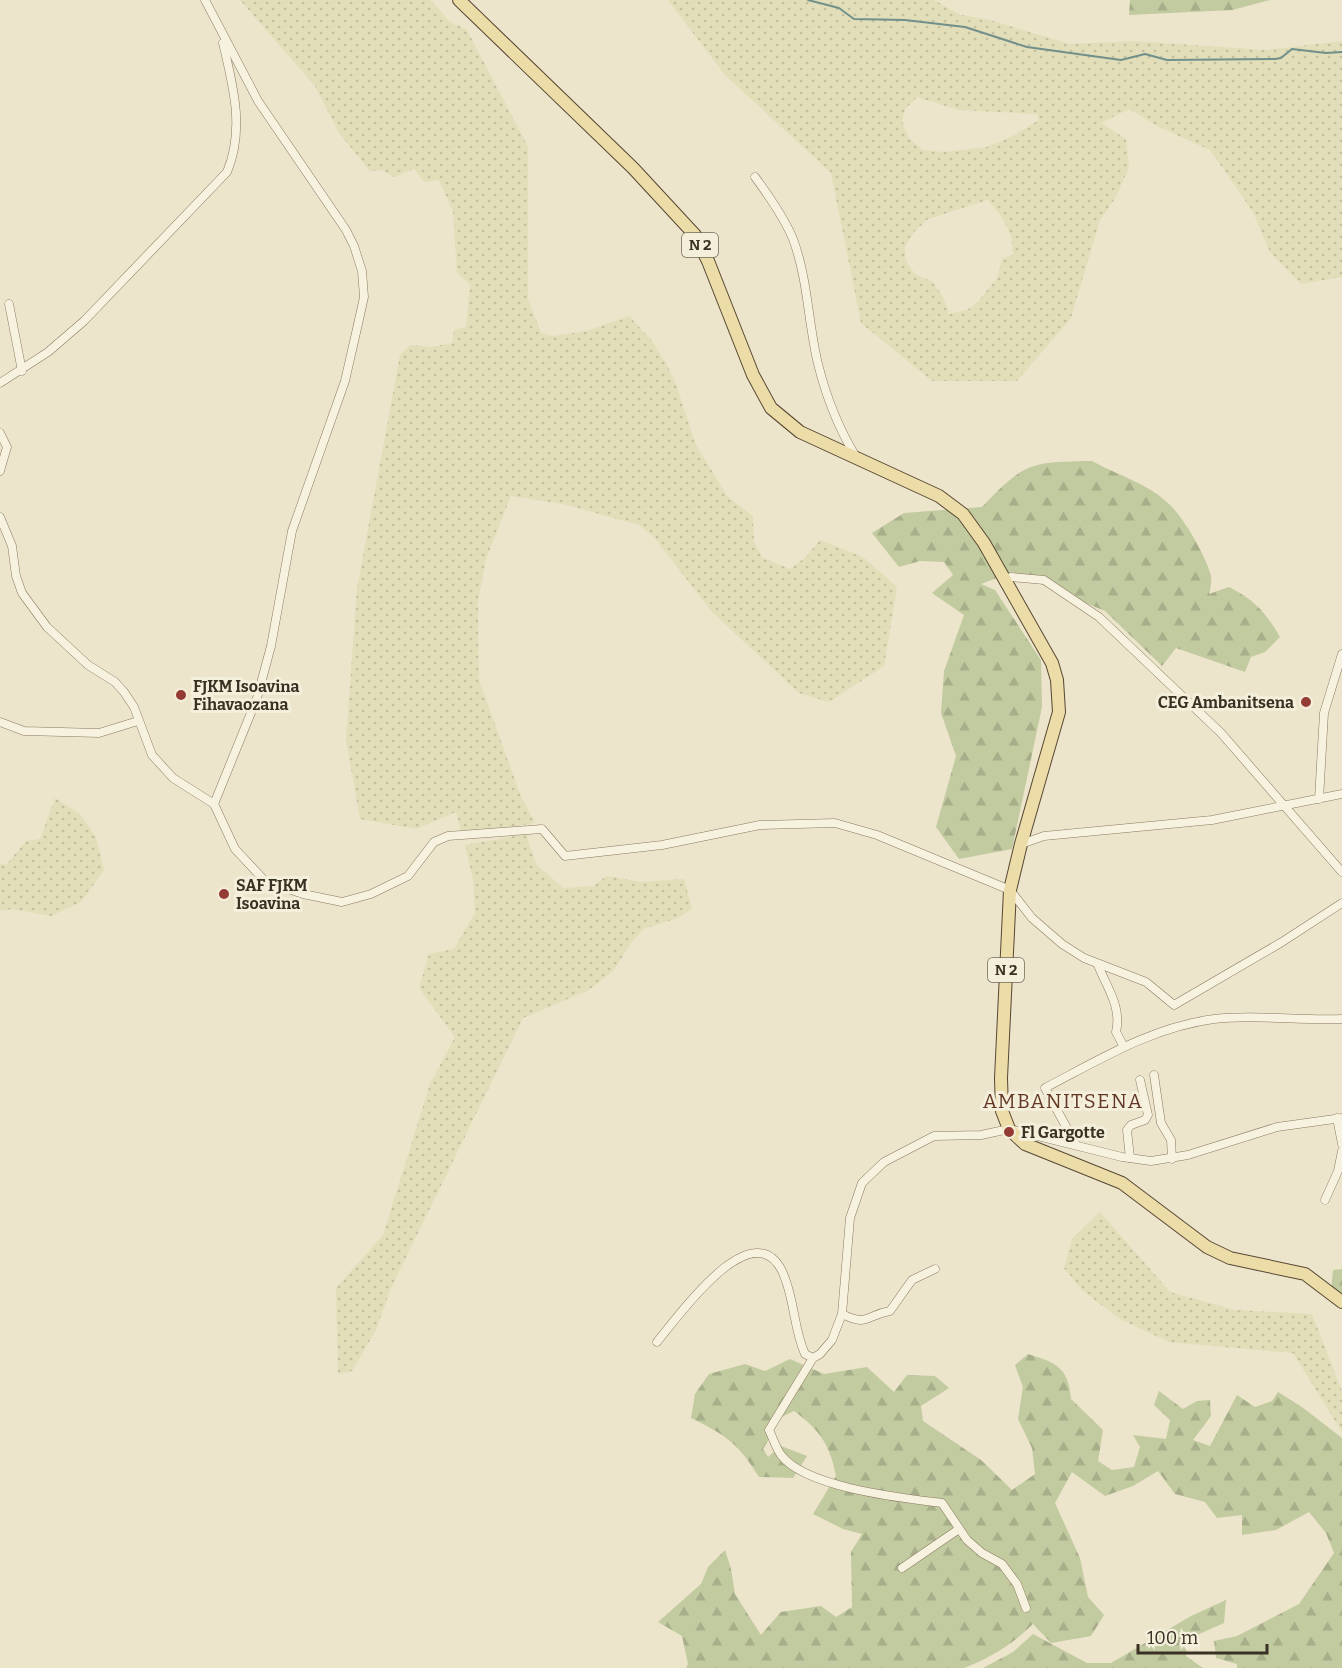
<svg xmlns="http://www.w3.org/2000/svg" width="1342" height="1668" viewBox="0 0 1342 1668" font-family="Bitter,serif">
<style>
.farmland{fill:url(#farmland-dots);fill-rule:evenodd}
.forest{fill:url(#forest-firs)}
.lines{fill:none;stroke-linecap:round;stroke-linejoin:round}
.stream{stroke:#72908b;stroke-width:2}
.minor-casing{stroke:#897960;stroke-width:9}
.primary-casing{stroke:#574734;stroke-width:14}
.minor{stroke:#f7f2df;stroke-width:8}
.primary{stroke:#ecdca7;stroke-width:12}
.poi-dot{fill:#943b34;stroke:#f4efdb;stroke-width:2}
.labels{text-anchor:middle;dominant-baseline:central;stroke-width:6;stroke-linejoin:round;paint-order:stroke}
.shield{fill:#f4efdb;stroke:#72695a;stroke-width:1.5}
.shield-label{font-size:15px;font-weight:bold;fill:#3a3023}
.poi-label{font-size:16px;font-weight:bold;fill:#3a3023;stroke:#f4efdb;text-anchor:start}
.quarter-label{font-size:20px;letter-spacing:1.5px;fill:#643725;stroke:#f4efdb}
</style>
<defs>
<pattern id="farmland-dots" width="8" height="8" patternUnits="userSpaceOnUse" patternTransform="scale(1.5)"><rect width="8" height="8" fill="#e2deb9"/><path d="M2 2h.1M6 6h.1" fill="none" stroke="#c3bf9f" stroke-width="1.8" stroke-linecap="round"/></pattern>
<pattern id="forest-firs" width="22" height="20" patternUnits="userSpaceOnUse" patternTransform="scale(1.5)"><rect width="22" height="20" fill="#c2caa0"/><path d="M5 1l3.5 6h-7zM16 11l3.5 6h-7z" fill="#a7ae8a"/></pattern>
</defs>
<rect width="100%" height="100%" fill="#ece5cb"/>
<!-- farmland -->
<g class="farmland">
<polygon points="240,0 431,0 449,21 467,30 528,147 528,299 541,333 553,336 587,331 629,316 652,341 666,363 677,387 695,443 727,496 753,516 754,542 762,557 790,569 807,556 820,540 863,557 897,587 884,666 829,702 799,693 711,611 654,537 639,525 563,504 511,496 486,559 478,601 479,680 520,794 535,823 462,835 456,812 416,829 360,819 346,740 357,589 400,355 410,345 431,347 452,343 454,330 466,327 470,284 457,273 453,211 439,180 424,182 414,169 394,177 382,170 370,171 339,133 315,86"/>
<path d="M668,0H934L961,15L986,19L1070,44L1134,41L1266,50L1342,41V277L1301,284L1270,252L1253,212L1210,150L1159,127L1129,109L1101,123L1126,139L1129,168L1114,200L1100,220L1071,318L1017,381H932L861,323L831,173L725,75ZM917,97L959,110L1037,114L1039,120L1011,137L987,147L944,152L923,150L909,138L902,121L905,109ZM988,200L1003,219L1011,236L1013,255L1002,259L997,278L977,303L967,310L949,314L943,297L933,282L915,274L908,264L905,259V246L915,231L928,219Z"/>
<polygon points="55,798 80,814 96,837 104,870 81,902 51,916 12,909 0,911 0,863 6,865 26,841 40,839"/>
<polygon points="526,834 536,864 563,888 593,886 607,876 641,882 684,879 692,909 678,918 643,929 631,943 613,971 589,990 523,1018 391,1288 376,1330 352,1371 338,1374 336,1288 383,1235 430,1084 455,1037 419,988 429,954 454,949 475,913 473,879 465,845"/>
<polygon points="1100,1212 1170,1292 1235,1310 1312,1314 1342,1391 1342,1432 1293,1353 1169,1342 1120,1319 1082,1290 1064,1268 1072,1239"/>
</g>
<!-- forest -->
<g class="forest">
<polygon points="1130,0 1270,0 1232,10 1129,15"/>
<path d="M1092,461C1117,475 1149,484 1169,504C1184,518 1206,556 1211,576C1212,581 1210,589 1209,594L1229,587C1256,601 1265,612 1280,637L1265,652L1251,657L1245,672L1176,648L1162,666L1105,611L1012,572L981,584L995,590L1041,660L1042,707L1012,849L959,859L936,827L956,756L941,713L944,671L964,615L932,593L953,575L944,562L920,561L899,567L872,533L904,513L982,507C1025,462 1030,462 1092,461Z"/>
<polygon points="1342,1269 1342,1302 1331,1291 1333,1270"/>
<path d="M1028,1354C1057,1363 1068,1367 1071,1399L1103,1430L1098,1461L1112,1470L1134,1467L1140,1447L1133,1435L1166,1439L1170,1420L1154,1405L1159,1391L1183,1409L1197,1401L1210,1400L1211,1416L1193,1440L1210,1446L1237,1395L1255,1407L1272,1401L1278,1392L1302,1407L1342,1438V1668H1237V1664L1216,1658L1214,1641L1237,1636L1299,1604L1334,1553L1326,1533L1309,1512L1276,1530L1242,1535V1515L1217,1518L1205,1502L1175,1494L1158,1471L1133,1486L1105,1496L1072,1472L1055,1503L1080,1558L1088,1597L1104,1615L1091,1636L1051,1643L1033,1624C1013,1644 990,1658 964,1668H686L688,1664L682,1636L658,1622L701,1584L708,1567L725,1550L731,1569L735,1594L761,1635L781,1612L821,1606L836,1617L852,1607L851,1552L862,1534L843,1529L813,1514L836,1476C830,1445 820,1430 794,1411L775,1420L772,1434L763,1449L768,1457L781,1446L807,1456L793,1478L759,1477C738,1443 727,1436 691,1418L695,1394L709,1374L745,1364L765,1371L790,1359L824,1374L867,1367L894,1392L907,1375L935,1376L949,1388L921,1406L923,1421L981,1460L1012,1490L1035,1474L1032,1448L1018,1419L1023,1387L1015,1365Z"/>
<polygon points="1226,1600 1224,1623 1188,1639 1186,1656 1203,1668 983,1668 1013,1652 1033,1634 1087,1663 1111,1663 1191,1616"/>
</g>
<g class="lines">
<!-- stream -->
<polyline class="stream" points="808,0 839,8 854,19 905,20 965,27 1027,47 1121,60 1145,54 1167,60 1275,59 1281,58 1292,49 1326,53 1342,52"/>
<!-- minor casing -->
<g class="minor-casing">
<g id="minor">
<polyline points="205,0 258,101 346,230 354,246 362,271 364,297 358,324 345,381 292,531 271,646 257,698 214,804"/>
<path d="M755,177C769,196 784,217 793,239C808,279 808,323 818,364C826,396 839,429 856,457"/>
<polyline points="9,304 22,371"/>
<path d="M0,383L48,352L84,321L227,172C245,129 233,86 223,43"/>
<polyline points="0,433 7,447 0,471"/>
<polyline points="0,517 12,546 16,576 22,593 47,627 88,665 115,682 124,692 134,707 152,755 173,778 214,804 235,849 265,881 303,894 342,902 371,894 408,876 434,842 448,836 542,829 565,856 662,845 760,825 835,823 877,835 1010,890 1032,918 1062,944 1084,958 1146,982 1174,1005 1282,942 1342,903"/>
<polyline points="1004,579 1011,577 1044,580 1099,617 1221,733 1342,872"/>
<polyline points="0,722 24,731 99,733 138,721"/>
<polyline points="1319,799 1324,713 1342,654"/>
<polyline points="1021,844 1044,836 1212,820 1342,794"/>
<path d="M1098,965C1107,988 1122,1007 1116,1032L1124,1047"/>
<polyline points="1154,1075 1161,1123 1171,1140 1172,1159"/>
<polyline points="1337,1118 1342,1144"/>
<path d="M1075,1143L1045,1088C1099,1060 1152,1027 1214,1019C1255,1014 1300,1021 1342,1019"/>
<polyline points="1130,1158 1127,1130 1131,1125 1145,1120 1148,1115 1140,1080"/>
<polyline points="1325,1200 1338,1171 1342,1151"/>
<path d="M842,1314C868,1327 866,1315 890,1311L912,1280L935,1269"/>
<path d="M657,1342C677,1318 752,1211 782,1271C795,1298 793,1328 805,1354L813,1358L820,1354L832,1340L842,1314L850,1218L862,1183L884,1162L934,1136L981,1135L1009,1129L1122,1157L1151,1161L1188,1155L1277,1127L1342,1118"/>
<path d="M813,1358L769,1430C773,1438 776,1448 781,1455C806,1488 903,1498 942,1503L967,1540L982,1553L1002,1564L1017,1584L1026,1608"/>
<polyline points="902,1568 959,1529"/>
</g>
</g>
<!-- primary casing -->
<g class="primary-casing">
<polyline id="primary" points="459,0 633,168 695,235 708,261 753,375 771,408 800,432 939,496 963,514 984,543 1052,663 1057,680 1059,712 1021,844 1010,890 1001,1078 1002,1111 1009,1129 1025,1144 1122,1183 1207,1247 1230,1258 1305,1274 1342,1302"/>
</g>
<!-- minor -->
<use href="#minor" class="minor"/>
<!-- primary -->
<use href="#primary" class="primary"/>
</g>
<!-- markers -->
<g class="poi-dot">
<circle cx="181" cy="695" r="6"/>
<circle cx="1306" cy="702" r="6"/>
<circle cx="224" cy="894" r="6"/>
<circle cx="1009" cy="1132" r="6"/>
</g>
<g class="labels">
<!-- shield labels -->
<g class="shield">
<rect x="682" y="233" width="36" height="24" rx="4.5"/>
<rect x="988" y="958" width="36" height="24" rx="4.5"/>
</g>
<g class="shield-label">
<text x="700" y="245">N 2</text>
<text x="1006" y="970">N 2</text>
</g>
<!-- poi labels -->
<g class="poi-label">
<text x="193" y="686">FJKM Isoavina<tspan x="193" dy="18">Fihavaozana</tspan></text>
<text x="1294" y="702" text-anchor="end">CEG Ambanitsena</text>
<text x="236" y="885">SAF FJKM<tspan x="236" dy="18">Isoavina</tspan></text>
<text x="1021" y="1132">Fl Gargotte</text>
</g>
<!-- quarter labels -->
<g class="quarter-label">
<text x="1063" y="1101">AMBANITSENA</text>
</g>
</g>
<!-- scale -->
<path d="M1138 1644v9h129v-9" fill="none" stroke="#3a3023" stroke-width="3"/>
<text x="1147" y="1644" font-size="18" fill="#3a3023" stroke="#f4efdb" stroke-width="4.5" paint-order="stroke">100 m</text>
</svg>
